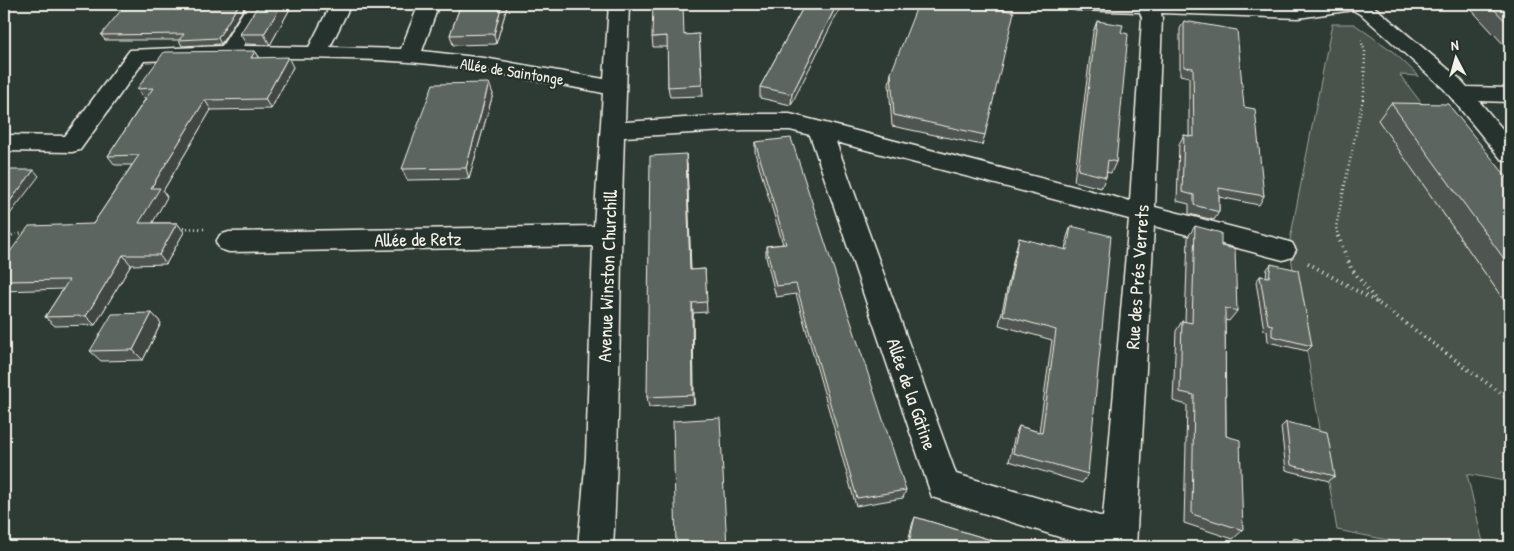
<svg xmlns="http://www.w3.org/2000/svg" width="1514" height="551" viewBox="0 0 1514 551" font-family="'Patrick Hand',sans-serif">
<style>
.green{fill:#48524c;stroke:#9ea29a}
.lines{fill:none;stroke-linecap:round;stroke-linejoin:round}
.minor-casing{stroke:#f4f1e8;stroke-width:3}
.path-far1{stroke:#f4f1e8;stroke-width:2.5;stroke-dasharray:1 3;stroke-linecap:butt}
.path{stroke:#f4f1e8;stroke-width:4;stroke-dasharray:1 4.5;stroke-linecap:butt}
.minor{fill:#26332d;fill-rule:evenodd}
.wall{fill:#4f5751;stroke:#f4f1e8}
.shaded-wall{fill:#404742;stroke:#f4f1e8}
.building{fill:#5c655e;stroke:#f4f1e8}
.labels{text-anchor:middle;dominant-baseline:central;stroke-width:4.5;stroke-linejoin:round;paint-order:stroke}
.far-street-label{font-size:16px;fill:#f4f1e8;stroke:#26332d}
.street-label{font-size:19px;fill:#f4f1e8;stroke:#26332d}
</style>
<rect width="100%" height="100%" fill="#2e3b34"/>
<filter id="ink" filterUnits="userSpaceOnUse"><feTurbulence type="fractalNoise" baseFrequency=".02" numOctaves="2"/><feDisplacementMap in="SourceGraphic" scale="10" xChannelSelector="R" yChannelSelector="G"/><feConvolveMatrix kernelMatrix="1 2 1 2 8 2 1 2 1" color-interpolation-filters="sRGB"/></filter>
<g filter="url(#ink)">
<!-- green -->
<polygon class="green" points="1332,24 1354,24 1391,50 1419,76 1400,75 1435,121 1379,121 1510,309 1510,482 1467,474 1484,547 1424,547 1337,530 1289,245"/>
<g class="lines">
<!-- minor casing -->
<g class="minor-casing">
<path id="minor" d="M248,4H268L243,46L309,47L331,4H351L330,47L401,49L419,4H439L422,51L484,58L604,79L609,4H629L625,122L743,114H790L1130,201L1142,18L1140,12L1077,10L1070,8L1067,4H1237L1298,6L1317,4H1371L1460,79L1467,87L1510,88V102L1479,101L1510,138V161L1501,159L1444,89L1363,16L1353,10L1298,18L1161,13L1162,18L1155,207L1283,240L1292,243L1296,250L1292,257L1283,260L1154,226L1136,547H1091L932,497L810,135L790,130H743L624,137C619,274 621,410 613,547H578L586,457L593,246L229,252L220,249L216,242L220,235L229,232L594,226L603,93C539,81 474,67 409,62C321,56 232,58 144,61L80,150L72,152L4,151V135L65,136L130,50L222,46ZM836,142L1129,219L1103,517L956,474Z"/>
</g>
<!-- path-far1 -->
<g class="path-far1">
<polyline points="179,228 205,229"/>
<polyline points="4,237 28,232"/>
<polyline points="1338,237 1336,227 1364,94 1365,51 1360,38"/>
</g>
<!-- path -->
<g class="path">
<polyline points="1338,236 1351,268 1378,303"/>
<polyline points="4,237 9,236"/>
<polyline points="1308,263 1378,303 1510,400"/>
</g>
<!-- minor -->
<use href="#minor" class="minor"/>
</g>
<!-- wall -->
<g class="wall">
<polygon points="461,4 508,4 496,44 453,45 450,35"/>
<polygon points="805,4 791,105 760,98 760,87"/>
<polygon points="1466,4 1510,4 1510,47 1506,47"/>
<polygon points="291,7 270,45 246,44 240,34"/>
<polygon points="244,8 221,44 182,46 179,40 105,40 101,35"/>
<polygon points="1097,21 1121,32 1116,162 1111,173 1107,172 1106,177 1101,188 1074,181 1093,32"/>
<polygon points="1184,21 1244,107 1264,196 1259,205 1219,197 1219,212 1214,220 1189,214 1189,204 1177,201 1179,144 1184,135 1189,136 1189,77 1180,75 1180,29"/>
<polygon points="699,34 703,96 670,97 668,87 668,47 653,47 652,37"/>
<polygon points="255,51 260,58 293,67 271,109 211,110 163,191 167,197 152,223 177,223 184,232 166,264 131,265 95,325 55,326 45,317 63,289 4,291 4,260 93,224 132,165 115,165 108,156 146,98 143,98 137,89"/>
<polygon points="891,73 985,135 982,145 892,126 889,84"/>
<polygon points="493,94 469,179 407,180 402,169"/>
<polygon points="1391,103 1510,181 1510,309 1378,120"/>
<polygon points="755,142 906,490 903,498 856,506 796,294 776,297 766,257 766,246 783,244 755,153"/>
<polygon points="687,164 691,270 705,269 707,312 693,313 694,404 649,407 647,397"/>
<polygon points="1071,226 1088,474 1082,483 1009,461 1015,435 1019,426 1039,432 1052,340 999,325 1016,249 1019,238 1065,250 1067,237"/>
<polygon points="1195,226 1221,246 1237,311 1229,321 1225,320 1226,436 1243,530 1233,539 1184,523 1187,405 1173,401 1176,331 1182,321 1185,322 1188,237"/>
<polygon points="1271,264 1312,346 1307,351 1268,342 1267,331 1264,330 1256,282 1260,276 1266,277 1267,269"/>
<polygon points="152,313 161,323 143,360 101,361 90,351"/>
<polygon points="1286,422 1335,476 1329,481 1286,470 1281,427"/>
<polygon points="915,517 1014,547 907,547 912,525"/>
<polygon points="1294,538 1326,547 1289,547 1288,543"/>
</g>
<!-- shaded-wall -->
<g class="shaded-wall">
<polygon points="239,4 241,4 244,8 221,44 218,38"/>
<polygon points="282,4 290,4 291,7 270,45 264,34"/>
<polygon points="502,4 508,4 496,44 494,34"/>
<polygon points="837,4 842,4 791,105 792,94"/>
<polygon points="255,51 261,60 251,58"/>
<polygon points="288,57 293,67 271,109 265,99"/>
<polygon points="489,83 493,94 469,179 466,168"/>
<polygon points="205,100 211,110 163,191 167,197 147,233 139,223 151,188"/>
<polygon points="686,154 687,164 691,280 690,270"/>
<polygon points="34,170 39,176 4,222 4,209"/>
<polygon points="177,223 184,232 166,264 159,255"/>
<polygon points="123,255 131,265 95,325 86,316"/>
<polygon points="692,303 693,313 694,404 693,395"/>
<polygon points="152,313 161,323 143,360 133,350"/>
</g>
<!-- building -->
<g class="building">
<polygon points="126,4 239,4 218,38 179,40 184,34 101,35"/>
<polygon points="259,4 282,4 264,34 240,34"/>
<polygon points="461,4 502,4 494,34 450,35"/>
<polygon points="653,4 683,4 684,35 699,34 702,85 668,87 667,36 652,37"/>
<polygon points="805,4 837,4 792,94 760,87"/>
<polygon points="918,4 974,4 1014,12 985,135 894,115 891,73"/>
<polygon points="1489,4 1510,4 1510,26"/>
<polygon points="1097,21 1123,25 1121,32 1128,34 1116,162 1108,160 1106,177 1078,170"/>
<polygon points="1184,21 1237,30 1244,107 1255,109 1264,196 1219,188 1219,212 1194,205 1194,195 1182,192 1184,135 1194,137 1193,68 1184,67"/>
<polygon points="255,51 251,58 288,57 265,99 205,100 151,188 160,188 139,223 177,223 159,255 123,255 86,316 45,317 69,280 4,281 4,260 29,226 93,224 139,155 108,156 153,88 137,89 164,52"/>
<polygon points="489,83 466,168 402,169 433,84"/>
<polygon points="1391,103 1448,104 1510,181 1510,267"/>
<polygon points="791,138 906,490 857,498 796,284 776,286 766,246 786,244 755,142"/>
<polygon points="686,154 690,270 705,269 707,302 692,303 693,395 647,397 650,156"/>
<polygon points="4,170 34,170 4,209"/>
<polygon points="1071,226 1111,236 1088,474 1013,453 1019,426 1042,433 1056,330 1003,315 1019,238 1067,250"/>
<polygon points="1195,226 1221,233 1221,246 1235,249 1237,311 1225,308 1226,436 1240,440 1243,530 1192,514 1194,395 1180,392 1182,321 1192,323"/>
<polygon points="1271,264 1298,270 1312,346 1272,336 1272,325 1268,324 1260,276 1269,277"/>
<polygon points="152,313 133,350 90,351 112,314"/>
<polygon points="720,418 727,547 676,547 673,421"/>
<polygon points="1286,422 1327,432 1335,476 1291,465"/>
<polygon points="915,517 1014,547 908,547"/>
<polygon points="1294,538 1326,547 1294,547"/>
</g>
</g>
<g class="labels">
<!-- far-street labels -->
<g class="far-street-label">
<text transform="translate(512 71) rotate(9)">Allée de Saintonge</text>
</g>
<!-- street labels -->
<g class="street-label">
<text transform="translate(418 239) rotate(-1)">Allée de Retz</text>
<text transform="translate(607 276) rotate(-88)">Avenue Winston Churchill</text>
<text transform="translate(1137 277) rotate(-86)">Rue des Prés Verrets</text>
<text transform="translate(912 394) rotate(71)">Allée de la Gâtine</text>
</g>
</g>
<!-- margin -->
<rect width="1514" height="551" fill="none" stroke="#26332d" stroke-width="20"/>
<rect x="10" y="10" width="1494" height="531" fill="none" stroke="#f4f1e8" stroke-width="2" filter="url(#ink)"/>
<!-- north arrow -->
<g transform="translate(1456 58) rotate(354)" stroke="#26332d" stroke-width="4" paint-order="stroke">
<path d="M0-4L9 19L0 12L-9 19Z" fill="#f4f1e8"/>
<text y="-8" font-size="14" font-weight="bold" text-anchor="middle" fill="#f4f1e8">N</text>
</g>
</svg>
